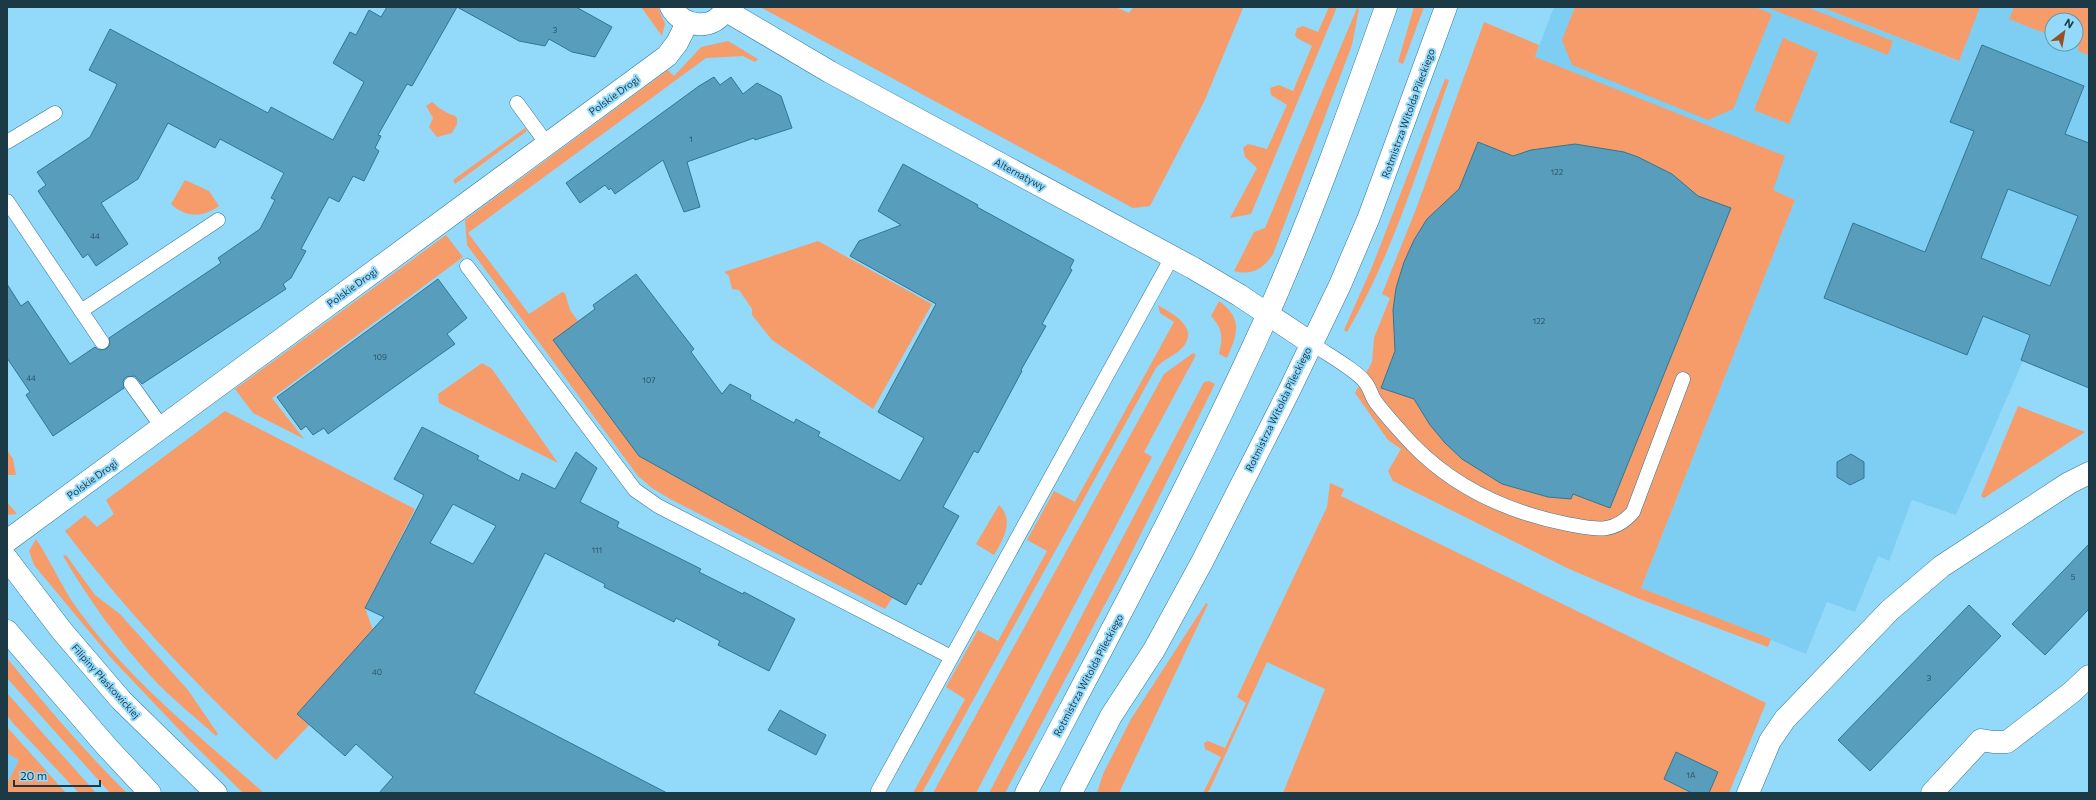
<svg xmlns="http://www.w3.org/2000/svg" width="2096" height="800" viewBox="0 0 2096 800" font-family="Commissioner,sans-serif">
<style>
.built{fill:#7ecef3;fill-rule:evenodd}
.green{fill:#f69c6a}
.building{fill:#589dbc;stroke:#307795;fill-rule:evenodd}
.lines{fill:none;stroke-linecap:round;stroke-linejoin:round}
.service-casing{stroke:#327896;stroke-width:15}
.minor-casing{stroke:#327896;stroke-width:23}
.secondary-casing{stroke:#327896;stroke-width:23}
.service{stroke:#fff;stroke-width:14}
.minor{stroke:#fff;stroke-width:22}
.secondary{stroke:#fff;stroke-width:22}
.labels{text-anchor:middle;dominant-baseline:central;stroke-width:4;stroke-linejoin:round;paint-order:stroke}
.number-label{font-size:8px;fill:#2b5264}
.street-label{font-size:10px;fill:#1c3946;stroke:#93d9fa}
</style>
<rect width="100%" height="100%" fill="#93d9fa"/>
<!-- built -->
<g class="built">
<path d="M1554,7H1821L1958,61L1980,7H2089V380L2086,387L2023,361L1956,515L1912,500L1889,561L1878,556L1855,612L1827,602L1806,654L1641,588L1795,200L1773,190L1535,57ZM2052,20H2076V44H2052Z"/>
<polygon points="7,753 20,760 7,784"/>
</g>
<!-- green -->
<g class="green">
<polygon points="641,7 658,7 665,24 662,36"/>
<polygon points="760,7 1116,7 1129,13 1133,7 1243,8 1204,102 1150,206 1133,208"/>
<polygon points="1329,7 1337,7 1251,214 1230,218 1257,168 1245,157 1243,148 1248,144 1267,149 1287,105 1271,95 1270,88 1279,85 1293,91 1312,46 1297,38 1295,35 1297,28 1303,26 1318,32"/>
<polygon points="1414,7 1424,7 1403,64 1398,62"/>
<polygon points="1575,7 1755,7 1772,14 1733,109 1708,120 1572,65 1562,40"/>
<polygon points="1766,7 1807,7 1893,41 1888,55"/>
<polygon points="1821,7 1980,7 1959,61"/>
<polygon points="2014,7 2089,8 2089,55 2078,51 2079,47 2071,44 2076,44 2076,20 2052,20 2052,36 2009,19"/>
<path d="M1357,8L1359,9L1352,45L1273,254C1264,269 1251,276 1234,271L1254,232L1265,228Z"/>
<polygon points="1484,22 1539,45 1535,57 1785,156 1773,190 1795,200 1641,588 1771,639 1768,647 1637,598 1567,568 1393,481 1388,471 1401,449 1388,440 1355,393 1372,362 1374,338 1390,298 1382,294 1416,209"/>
<polygon points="1783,38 1818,53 1789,124 1754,110"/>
<polygon points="728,41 758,59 755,62 743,56 706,58 468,233 529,314 562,292 565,293 570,310 578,321 593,311 893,597 885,609 672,500 652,488 638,476 467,245 465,220 668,70 674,76 701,47"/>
<path d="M1445,79L1449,80C1420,163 1392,256 1347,332L1344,330L1372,267Z"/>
<path d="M432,102C436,105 441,110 446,112C452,116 459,114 457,124L452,133L437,137L429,127L433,118L426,106Z"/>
<polygon points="525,128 527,131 455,184 453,180"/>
<path d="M185,180L209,191L219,206C202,218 186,218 171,204Z"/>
<polygon points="446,235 463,257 272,398 304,439 253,413 235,389"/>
<polygon points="818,241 932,304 873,409 772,340 752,315 752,309 739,290 732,289 729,276 724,272"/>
<path d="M1219,301C1243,319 1238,333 1227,358L1219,354C1223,338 1223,329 1211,316Z"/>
<path d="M1158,305C1171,313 1200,327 1183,347C1176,355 1164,359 1156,368L922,793H913L965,699L946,687L978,630L998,641L1047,551L1027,540L1054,491L1075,502L1174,322L1160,313Z"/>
<polygon points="1193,353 1196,355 1144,452 1152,457 976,793 933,793 1164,374"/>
<polygon points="482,363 492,369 558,463 439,403 438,394"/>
<polygon points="1209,381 1215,384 1121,574 1005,793 989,793 1204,382"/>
<polygon points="2018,406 2085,432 1984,498 1981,496"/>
<path d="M225,411L415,509L365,608L373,630L297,714L309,725L276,760C200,689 128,614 65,531L85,515L97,527L114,514L106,500Z"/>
<polygon points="7,450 13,459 16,475 7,475"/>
<polygon points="1330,483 1344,489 1341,496 1766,703 1729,793 1283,793 1325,689 1267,662 1210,789 1207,793 1203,793 1221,757 1205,749 1204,743 1208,741 1225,748 1246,703 1237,697 1327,507"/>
<polygon points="7,502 17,514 7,515"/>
<path d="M999,505C1015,521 1003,539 994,555L976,544Z"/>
<path d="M36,539C51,561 61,586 76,607C128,679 198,735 264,793H243L190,741L112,659L34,565L29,551Z"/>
<path d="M66,555L95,595L120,614L188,690L218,734L216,736C196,718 176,702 157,683C121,644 90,602 63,556Z"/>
<polygon points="1206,603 1208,604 1119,793 1097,793 1103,774 1131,719"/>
<path d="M7,658C45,705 84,751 127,793H110L7,678Z"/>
<polygon points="7,693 96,793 79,793 12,722 7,715"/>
<polygon points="7,727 66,793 7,793 7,784 19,760 7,753"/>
</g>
<!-- building -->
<g class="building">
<polygon points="387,7 457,7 412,86 407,84 378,135 381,136 375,148 379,151 364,181 353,176 339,202 329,197 301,249 306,251 291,278 283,284 286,289 142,384 135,376 126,377 123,381 124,388 53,436 26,395 30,392 7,358 7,284 21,306 28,301 70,364 95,347 99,350 106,349 110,345 109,338 221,263 218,258 260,229 275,200 271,198 284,173 220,139 215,148 168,123 138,179 101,203 128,244 96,266 88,254 83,258 38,191 46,185 37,172 90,137 115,89 117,84 89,70 110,29 268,113 271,107 333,140 364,82 333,63 350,32 356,35 369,10 381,17"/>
<polygon points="457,7 576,7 612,27 595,57 572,52 549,39 545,46 519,41"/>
<path d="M1982,45L2084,86L2065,134L2089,143V388L2021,360L2030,335L1983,316L1967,355L1824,298L1853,223L1925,252L1974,131L1950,122ZM2008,189L2078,216L2050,286L1981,258Z"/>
<polygon points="714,77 720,85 731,77 743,94 757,83 781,96 792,128 755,140 754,138 687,162 700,207 684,212 663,160 615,194 611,188 609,190 605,185 580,203 566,183 699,86"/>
<polygon points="1478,142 1513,156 1531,150 1575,144 1624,152 1638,157 1672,174 1698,196 1731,208 1610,508 1573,494 1571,499 1548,497 1502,484 1462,459 1445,443 1430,425 1414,399 1381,388 1395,351 1393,310 1396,288 1404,262 1414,240 1427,219 1459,189"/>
<polygon points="903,164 978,205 977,207 1074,260 1070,268 1072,270 1042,324 1046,326 1021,370 1022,371 978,453 974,451 943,507 959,516 921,585 918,583 906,605 639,456 553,340 595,309 593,305 636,274 694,349 691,352 722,394 730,384 751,395 750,399 794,423 796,419 820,432 818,436 900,481 924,438 878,412 936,304 850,256 859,241 901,225 878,211"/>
<polygon points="438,279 467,318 447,334 455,344 328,434 324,428 313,435 306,426 301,430 277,397"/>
<path d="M422,427L479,456L477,459L519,481L522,473L555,489L576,452L597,468L580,502L619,522L617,527L701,569L699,572L743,594L744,592L795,619L769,671L718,645L720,641L676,618L674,622L604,587L605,584L545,553L474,693L667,793H379L393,777L356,744L345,756L297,714L384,617L365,608L424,495L394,479ZM453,504L496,526L473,564L430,543Z"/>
<polygon points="1851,454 1864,462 1864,478 1850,485 1837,477 1837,462"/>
<polygon points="2089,544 2089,609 2045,655 2012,624"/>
<polygon points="1969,605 2001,636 1870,771 1838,740"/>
<polygon points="780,710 826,735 816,755 768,730"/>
<polygon points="1676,752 1718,772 1709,793 1692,793 1664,779"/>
</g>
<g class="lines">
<!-- service casing -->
<g class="service-casing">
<g id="service">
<polyline points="517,103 547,144"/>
<polyline points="7,142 55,113"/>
<polyline points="7,201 102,342"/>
<polyline points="467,266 635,490 658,506 951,657"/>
<polyline points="81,311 218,220"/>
<path d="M1311,343C1325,353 1356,370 1365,382C1370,388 1371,395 1375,401C1386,416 1400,431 1413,445C1455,488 1507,512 1567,524C1594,529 1613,535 1633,512L1683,379"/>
<polyline points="131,384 162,427"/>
<polyline points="878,791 1172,257"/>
</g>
</g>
<!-- minor casing -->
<g class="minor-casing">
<g id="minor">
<path d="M671,7C682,28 716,32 726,7"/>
<polyline points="725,10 830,72 1193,268 1239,295 1311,343"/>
<polyline points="7,541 667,56 677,43 687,23"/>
<polyline points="1748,793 1770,741 1785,719 1890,610 1942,566 2069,483 2089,473"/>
<polyline points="1932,793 1981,740 1993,742 2007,742 2072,692 2089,676"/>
</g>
</g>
<!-- secondary casing -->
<g class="secondary-casing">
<g id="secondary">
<polyline points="7,559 62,631 121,700 216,793"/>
<polyline points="7,631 107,747 150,793"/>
<path d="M1026,793C1109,635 1194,478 1267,316C1312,215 1349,111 1386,7"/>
<polyline points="1071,793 1111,716 1154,650 1202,562 1288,393 1340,285 1369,217 1446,7"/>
</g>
</g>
<!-- service -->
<use href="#service" class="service"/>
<!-- minor -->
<use href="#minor" class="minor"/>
<!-- secondary -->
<use href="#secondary" class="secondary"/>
</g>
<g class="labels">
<!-- number labels -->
<g class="number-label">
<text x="555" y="30">3</text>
<text x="691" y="139">1</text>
<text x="1557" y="172">122</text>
<text x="95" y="236">44</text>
<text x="1539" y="321">122</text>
<text x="380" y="357">109</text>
<text x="31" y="378">44</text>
<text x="649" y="380">107</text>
<text x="597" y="550">111</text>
<text x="2073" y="577">5</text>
<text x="377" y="672">40</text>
<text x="1929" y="678">3</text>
<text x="1691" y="775">1A</text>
</g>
<!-- street labels -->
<g class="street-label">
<text transform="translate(614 95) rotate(-36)">Polskie Drogi</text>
<text transform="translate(1408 113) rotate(-70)">Rotmistrza Witolda Pileckiego</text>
<text transform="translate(1020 174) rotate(28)">Alternatywy</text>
<text transform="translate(352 287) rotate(-36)">Polskie Drogi</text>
<text transform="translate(1278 409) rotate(-64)">Rotmistrza Witolda Pileckiego</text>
<text transform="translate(92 479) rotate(-36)">Polskie Drogi</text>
<text transform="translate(1088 675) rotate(-62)">Rotmistrza Witolda Pileckiego</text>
<text transform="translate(106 681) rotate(48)">Filipiny Płaskowickiej</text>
</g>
</g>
<!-- border -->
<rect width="2096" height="800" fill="none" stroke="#1c3946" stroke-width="16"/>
<!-- north arrow -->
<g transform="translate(2064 32) rotate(31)"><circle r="19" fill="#93d9fa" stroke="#6399b2"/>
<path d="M0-3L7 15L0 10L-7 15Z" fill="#955026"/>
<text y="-6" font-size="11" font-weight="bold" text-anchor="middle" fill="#1c3946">N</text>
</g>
<!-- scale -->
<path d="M14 780v6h86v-6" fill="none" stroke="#1c3946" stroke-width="2"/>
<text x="20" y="780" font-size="12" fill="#1c3946" stroke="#93d9fa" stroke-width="3" paint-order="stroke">20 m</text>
</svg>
